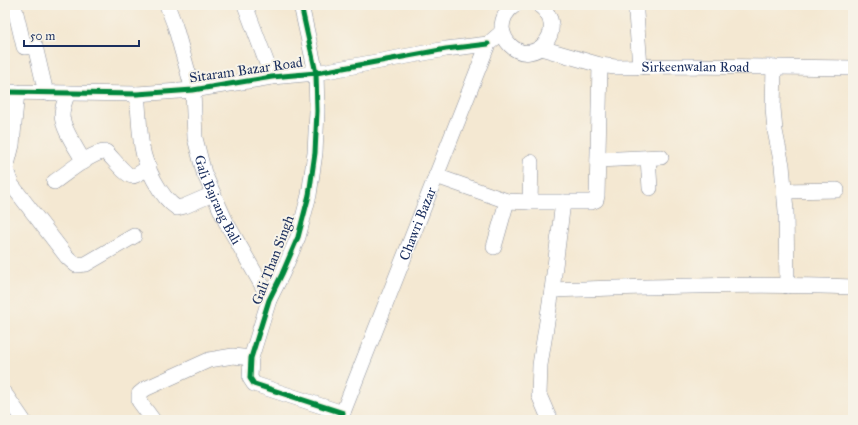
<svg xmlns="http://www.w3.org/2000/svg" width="858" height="425" viewBox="0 0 858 425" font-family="'IM FELL Great Primer',serif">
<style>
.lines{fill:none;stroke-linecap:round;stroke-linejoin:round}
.minor-casing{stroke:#888c98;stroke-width:16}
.minor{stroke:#fff;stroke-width:15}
.cycleway-casing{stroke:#f7f3e8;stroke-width:8}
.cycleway{stroke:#00873e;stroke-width:5}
.labels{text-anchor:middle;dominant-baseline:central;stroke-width:4;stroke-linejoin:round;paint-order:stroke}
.street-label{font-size:14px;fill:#1b2f5e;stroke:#f7f3e8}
</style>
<rect width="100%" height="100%" fill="#f7f3e8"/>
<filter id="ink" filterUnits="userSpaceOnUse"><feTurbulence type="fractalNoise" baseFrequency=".025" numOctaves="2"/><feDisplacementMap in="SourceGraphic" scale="8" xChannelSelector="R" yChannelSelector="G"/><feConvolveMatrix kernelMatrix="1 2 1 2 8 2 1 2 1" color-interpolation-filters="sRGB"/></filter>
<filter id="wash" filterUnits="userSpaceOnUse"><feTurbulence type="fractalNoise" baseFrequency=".012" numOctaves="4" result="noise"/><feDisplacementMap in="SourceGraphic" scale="16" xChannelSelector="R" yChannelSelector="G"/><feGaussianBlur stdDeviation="0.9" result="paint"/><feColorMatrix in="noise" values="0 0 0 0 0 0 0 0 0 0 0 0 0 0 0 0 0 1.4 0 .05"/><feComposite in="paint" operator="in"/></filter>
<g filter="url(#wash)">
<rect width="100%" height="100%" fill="#f4e8d2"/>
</g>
<g filter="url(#ink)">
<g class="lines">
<!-- minor casing -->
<g class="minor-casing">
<g id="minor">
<polyline points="14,5 24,47 35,46 46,93"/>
<path id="s1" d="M167,5L175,26L193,90L195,138L204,173L226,222L263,287L269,300"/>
<polyline points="245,5 272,77"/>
<polyline points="301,5 316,73 317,111 315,153 309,195 298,237 282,274 269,300 251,358 250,378 254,384 343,413"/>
<path d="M515,5C506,11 502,18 502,28C503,35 505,40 510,45C533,69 571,29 539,5"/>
<polyline points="636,13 640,67"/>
<path id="s2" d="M541,48L600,65L615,67L687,66L853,68"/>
<polyline points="774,67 773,108 775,131 782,165 786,211 787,286"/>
<polyline points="5,92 137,94 193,90 272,77 316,73 446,49 488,44"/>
<polyline points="17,92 12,145 6,169 11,184 67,257 76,265 86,264 134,236"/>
<path d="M68,93C65,100 62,107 62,115C62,128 77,149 84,162"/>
<path d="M137,94C139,111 139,130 142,147C145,166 160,197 177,208L185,206L213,194"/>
<polyline points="648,158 650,188"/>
<polyline points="598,160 661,157"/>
<polyline points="436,176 507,201 530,202 591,202 596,200 597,196 600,65"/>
<path d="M54,182C66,174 92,151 106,152C112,157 125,175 132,176C137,176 144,170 149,167"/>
<polyline points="784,191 837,190"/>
<polyline points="530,202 531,162"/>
<polyline points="494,247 507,201"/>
<path d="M552,290C652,287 753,283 853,287"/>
<polyline points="5,394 23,420"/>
<polyline points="153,420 139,401 139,394 145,389 209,360 233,356 251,358"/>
<path id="s3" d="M340,420L488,44L502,32"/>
<polyline points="551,420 548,416 539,395 540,365 552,290 563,202"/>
</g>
</g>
<!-- minor -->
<use href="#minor" class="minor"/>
<!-- cycleway casing -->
<g class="cycleway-casing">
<g id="cycleway">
<polyline points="301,5 316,73 317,111 315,153 309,195 298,237 282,274 269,300 251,358 250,378 254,384 343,413"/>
<polyline points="5,92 137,94 193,90 272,77 316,73 446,49 488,44"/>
</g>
</g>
<!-- cycleway -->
<use href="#cycleway" class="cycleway"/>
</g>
</g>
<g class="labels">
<!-- street labels -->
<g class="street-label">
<text stroke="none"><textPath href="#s2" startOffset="157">Sirkeenwalan Road</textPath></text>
<text transform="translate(246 70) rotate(-8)">Sitaram Bazar Road</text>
<text stroke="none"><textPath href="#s1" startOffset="203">Gali Bajrang Bali</textPath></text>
<text stroke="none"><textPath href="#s3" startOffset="211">Chawri Bazar</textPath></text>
<text transform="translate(273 260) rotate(-69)">Gali Than Singh</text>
</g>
</g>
<!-- margin -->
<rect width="858" height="425" fill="none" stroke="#f7f3e8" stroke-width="20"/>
<!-- scale -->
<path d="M24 40v6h115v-6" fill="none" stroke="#1b2f5e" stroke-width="2"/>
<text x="30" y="40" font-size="12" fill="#1b2f5e" stroke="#f7f3e8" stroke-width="3" paint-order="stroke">50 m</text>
</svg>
